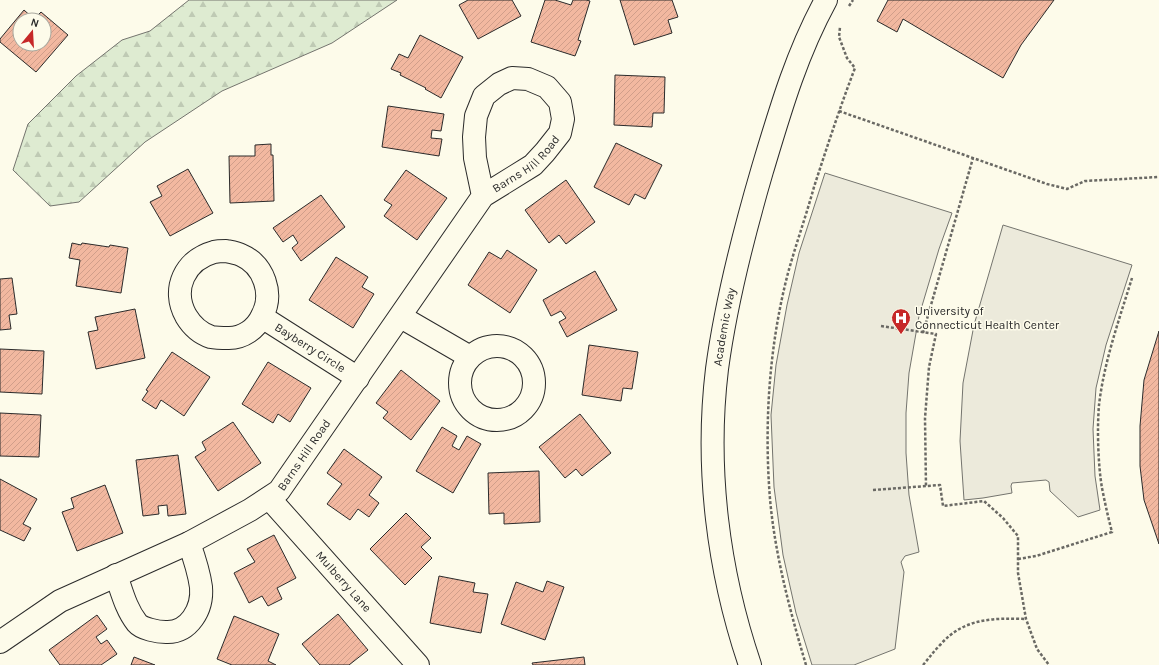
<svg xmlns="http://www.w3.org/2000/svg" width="1159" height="665" viewBox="0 0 1159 665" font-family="Karla,sans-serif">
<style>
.forest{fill:url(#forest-firs);stroke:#74746e}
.parking{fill:#eceadb;stroke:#74746e}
.building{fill:url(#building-hatch);stroke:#2b2b2b;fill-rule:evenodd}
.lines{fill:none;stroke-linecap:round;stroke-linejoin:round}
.minor-casing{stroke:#2b2b2b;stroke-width:24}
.path{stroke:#6a6964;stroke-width:2.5;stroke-dasharray:3 2;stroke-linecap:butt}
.minor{stroke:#fdfbea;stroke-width:22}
.labels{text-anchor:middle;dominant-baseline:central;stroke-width:3;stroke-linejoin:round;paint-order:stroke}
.street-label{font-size:12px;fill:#2b2b2b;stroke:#fdfbea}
.poi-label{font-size:12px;fill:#2b2b2b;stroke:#fdfbea;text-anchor:start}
</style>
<defs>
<pattern id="forest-firs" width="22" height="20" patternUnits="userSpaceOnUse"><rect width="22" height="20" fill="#deebd1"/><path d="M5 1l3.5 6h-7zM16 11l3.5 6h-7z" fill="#bfcab4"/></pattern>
<pattern id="building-hatch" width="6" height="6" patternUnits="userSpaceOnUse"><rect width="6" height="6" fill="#f2b8a0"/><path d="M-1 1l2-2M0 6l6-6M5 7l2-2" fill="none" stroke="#d09e8a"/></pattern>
</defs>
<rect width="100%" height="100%" fill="#fdfbea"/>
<!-- forest -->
<polygon class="forest" points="189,0 397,0 332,43 222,91 145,142 79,202 50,206 13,170 28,124 76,76 122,40 150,31"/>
<!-- parking -->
<g class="parking">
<polygon points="825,173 952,213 939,249 919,316 909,373 906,413 906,453 909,495 919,552 905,556 901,562 904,572 895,649 854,665 812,665 796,613 783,555 774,487 771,415 776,365 787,305 799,253"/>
<polygon points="1003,225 1132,265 1106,345 1096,388 1093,429 1095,476 1100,510 1078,517 1050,491 1049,482 1046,480 1012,483 1011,486 1012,493 983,498 964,500 960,441 963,383 974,325"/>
</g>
<!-- building -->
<g class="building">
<polygon points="468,0 512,0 521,16 478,39 459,5"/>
<polygon points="545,0 555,0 571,5 573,0 586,0 590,1 578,40 581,41 575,56 531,42"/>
<polygon points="620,0 672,0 678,17 668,20 672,33 634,45"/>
<polygon points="888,0 1054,0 1021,45 1003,78 903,19 897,32 877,21"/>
<path d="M24,10L34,19L41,12L68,35L36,72L0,42V39ZM20,20H44V44H20Z"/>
<polygon points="420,35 463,57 441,98 425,89 426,88 400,75 401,73 391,69 399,54 408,58"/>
<polygon points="615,75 665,77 664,113 653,113 652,127 614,125"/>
<polygon points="388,106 444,114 441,131 432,130 431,138 442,139 439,156 382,147"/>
<polygon points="616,143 662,165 645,199 635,194 629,205 594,187"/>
<polygon points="271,144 271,155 273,155 274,201 230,203 229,156 255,156 255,145"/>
<polygon points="188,169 213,213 170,236 150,202 162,196 157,186"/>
<polygon points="406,170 447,198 417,240 384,216 392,205 384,200"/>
<polygon points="566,180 595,222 566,244 559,235 549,243 525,210"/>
<polygon points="321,195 345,227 301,261 292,248 298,243 293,235 283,242 273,228"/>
<polygon points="72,243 81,245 82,243 109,247 110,245 128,248 121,293 76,286 80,260 69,258"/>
<polygon points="507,250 537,270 510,313 468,285 489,252 501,259"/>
<polygon points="336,257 368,277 362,287 374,294 353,328 309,300"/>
<polygon points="595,271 617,310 567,337 559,322 566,318 561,311 551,316 543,300"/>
<polygon points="12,278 17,314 9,315 11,329 0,330 0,279"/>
<polygon points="135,309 145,358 96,369 88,332 98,330 95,317"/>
<polygon points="1159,331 1159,544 1144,500 1140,466 1140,426 1144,380"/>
<polygon points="589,345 638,352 632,389 623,388 621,401 582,395"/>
<polygon points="0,349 44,351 42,394 0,392"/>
<polygon points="172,352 210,377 184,416 161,400 156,409 142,400 148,391 146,390"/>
<polygon points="268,362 311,388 290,422 278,414 273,423 242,404"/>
<polygon points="401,370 440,401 411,440 383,418 388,412 376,403"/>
<polygon points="0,413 41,415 39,457 0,456"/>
<polygon points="580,414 611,453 582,476 576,469 565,478 539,447"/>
<polygon points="233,422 261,463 218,491 195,457 206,450 202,442"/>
<polygon points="442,427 457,436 452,446 459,450 467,436 481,444 453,493 416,471"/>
<polygon points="344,449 382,477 369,495 379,503 369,517 358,509 350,520 327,504 342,484 327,473"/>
<polygon points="178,455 186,514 168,516 167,505 158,506 159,514 143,516 136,460"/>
<polygon points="539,471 540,522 504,524 504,513 489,514 488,473"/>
<polygon points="0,479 37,499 23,524 31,528 24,541 0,530"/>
<polygon points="105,485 123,533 77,551 62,512 74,508 71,498"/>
<polygon points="406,513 431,538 421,547 432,558 405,585 370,549"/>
<polygon points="274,535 296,578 277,588 282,599 268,606 262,596 249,603 234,573 255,562 247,549"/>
<polygon points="439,576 475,583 473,592 488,594 481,633 430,623"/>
<polygon points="547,581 564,587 545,640 501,624 516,582 543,592"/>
<polygon points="338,614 368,650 349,665 320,665 302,644"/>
<polygon points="97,615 107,629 96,637 101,644 107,640 117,654 101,665 60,665 49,650"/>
<polygon points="234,616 279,634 268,661 276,665 232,665 217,659"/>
<polygon points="134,657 155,665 131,665"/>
<polygon points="584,657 585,665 533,665 532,663"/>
</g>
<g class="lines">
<!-- minor casing -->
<g class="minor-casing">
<g id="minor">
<path d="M226,251C231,252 237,253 241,255C264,265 274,294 262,316C256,329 243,338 229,338C223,338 216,338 211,337C199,333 192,326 186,316C171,289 185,260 214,252C218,251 223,251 226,251Z"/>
<path id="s1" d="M262,317L358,378"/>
<polyline points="401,317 470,357"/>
<circle cx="497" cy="383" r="37"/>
<path id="s2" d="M269,498L418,665"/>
<path d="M116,575C122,592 126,609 137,623C142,629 158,632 166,632C189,633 203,609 201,587C199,572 194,557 189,543"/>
<path id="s3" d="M0,642L60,601L189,543L250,510L279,491L483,196L533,165L545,152L560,133L563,119L560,102L547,87L528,79L512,78L499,84L484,96L476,116L474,137L475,158L483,196"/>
<path id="s4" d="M750,665C718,571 705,468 717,369C726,302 743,236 762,171C780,111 796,55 826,0"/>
</g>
</g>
<!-- path -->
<g class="path">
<polyline points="849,6 853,0"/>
<polyline points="839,111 1047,184 1067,189 1085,181 1159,177"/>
<polyline points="881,326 936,334 929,367 925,418 926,487"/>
<polyline points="923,333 973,158"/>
<polyline points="873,490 940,485 943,506 984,501 1003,518 1018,536 1018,573 1026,619 1037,649 1049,665"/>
<path d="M1018,559L1036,556L1112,532C1108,517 1105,503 1102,488C1098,465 1097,428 1099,405C1104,362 1119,320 1132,278"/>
<path d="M806,665C790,611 775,555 770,499C764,424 769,346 788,273C796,244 806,216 814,187C827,147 840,107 855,68L847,58L839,37L840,27"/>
<path d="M923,665C929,658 934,651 941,644C964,618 993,618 1026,619"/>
</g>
<!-- minor -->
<use href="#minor" class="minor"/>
</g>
<!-- icons -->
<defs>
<g id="hospital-pin" transform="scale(1)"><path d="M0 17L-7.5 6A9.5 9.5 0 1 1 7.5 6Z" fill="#c62828" stroke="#fdfbea"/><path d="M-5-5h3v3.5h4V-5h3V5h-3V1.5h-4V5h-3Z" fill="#fff"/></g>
</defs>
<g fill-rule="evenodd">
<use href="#hospital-pin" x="901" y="318"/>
</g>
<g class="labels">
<!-- street labels -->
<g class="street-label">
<text stroke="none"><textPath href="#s3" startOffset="731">Barns Hill Road</textPath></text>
<text stroke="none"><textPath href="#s4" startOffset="343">Academic Way</textPath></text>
<text stroke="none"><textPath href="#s1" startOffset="57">Bayberry Circle</textPath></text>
<text stroke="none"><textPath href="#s3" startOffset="362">Barns Hill Road</textPath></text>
<text stroke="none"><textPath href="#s2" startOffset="112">Mulberry Lane</textPath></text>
</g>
<!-- poi labels -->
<g class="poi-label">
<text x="915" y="311">University of<tspan x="915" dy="14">Connecticut Health Center</tspan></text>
</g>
</g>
<!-- north arrow -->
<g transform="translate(32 32) rotate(18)"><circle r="19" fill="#fdfbea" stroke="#a9a89e"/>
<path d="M0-3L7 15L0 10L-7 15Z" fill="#c62828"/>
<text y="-6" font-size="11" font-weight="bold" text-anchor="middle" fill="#2b2b2b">N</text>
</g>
</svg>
